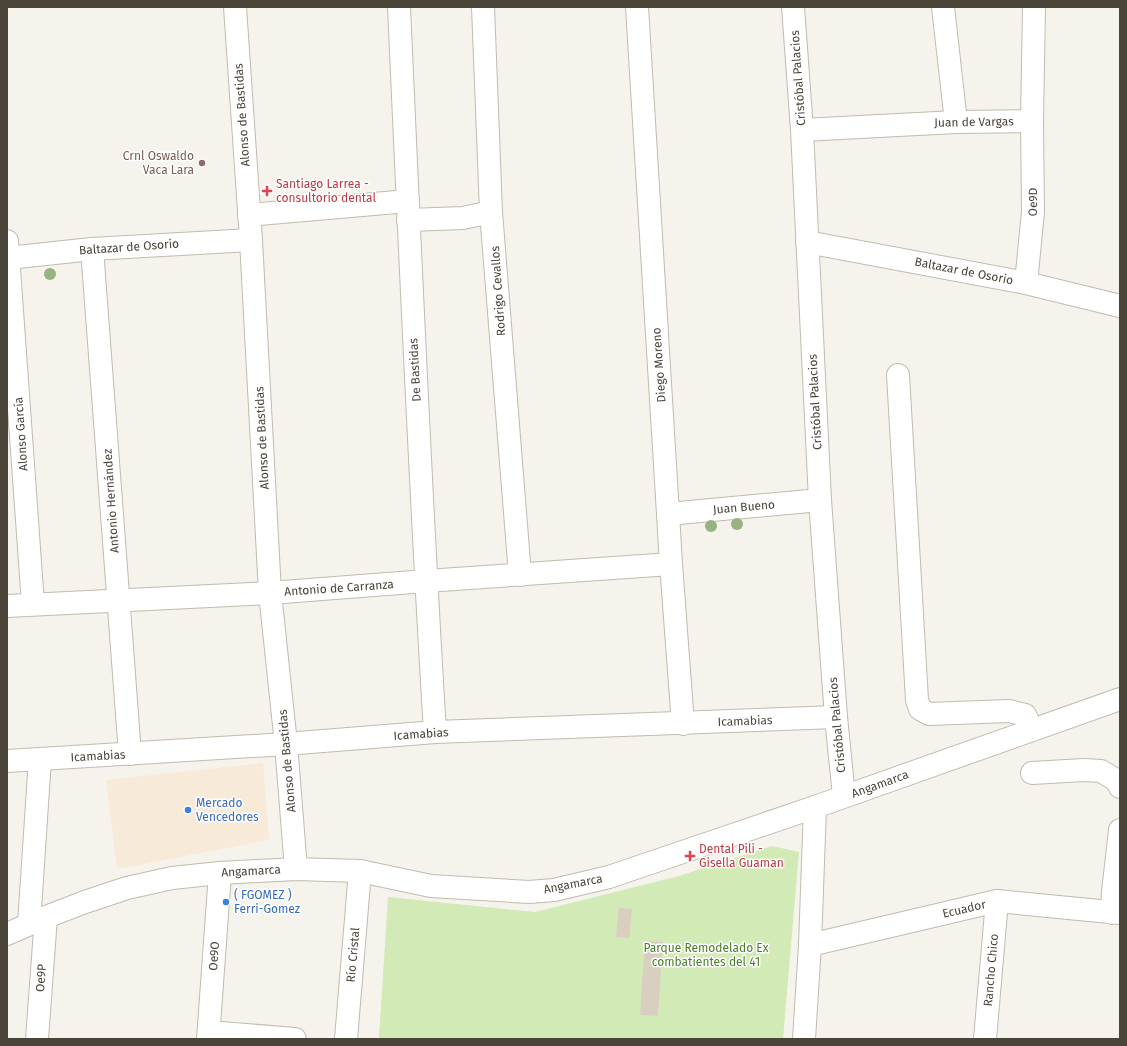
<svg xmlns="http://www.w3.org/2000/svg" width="1127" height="1046" viewBox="0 0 1127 1046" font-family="'Fira Sans',sans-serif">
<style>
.commercial{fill:#f7ead8}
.green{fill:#d2eab5}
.building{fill:#d8cfc1}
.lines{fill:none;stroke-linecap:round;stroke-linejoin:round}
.minor-casing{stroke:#c2bbae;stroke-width:24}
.minor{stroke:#fff;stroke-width:22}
.tree{fill:#97b381}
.education-dot{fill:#8d6e63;stroke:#fff;stroke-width:1.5}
.health-dot{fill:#e0444e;stroke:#fff;stroke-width:1.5}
.shop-dot{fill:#3f7fe0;stroke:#fff;stroke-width:1.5}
.labels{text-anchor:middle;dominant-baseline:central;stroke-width:3;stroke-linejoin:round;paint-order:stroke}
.street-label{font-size:12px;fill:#4b4439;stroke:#fff}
.education-label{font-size:12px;fill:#785e54;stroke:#fff;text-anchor:end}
.health-label{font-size:12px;fill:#be3a42;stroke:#fff;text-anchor:start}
.shop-label{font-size:12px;fill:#366cbe;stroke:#fff;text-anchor:start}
.park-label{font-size:12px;fill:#4a7f2a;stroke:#fff}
</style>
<rect width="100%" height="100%" fill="#f6f3ec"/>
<!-- commercial -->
<polygon class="commercial" points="263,763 269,840 117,869 106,780"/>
<!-- green -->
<polygon class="green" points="772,846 799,852 783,1039 411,1039 379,1038 388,897 535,912 679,876"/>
<!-- building -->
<g class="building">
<polygon points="619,908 632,909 629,938 616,937"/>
<polygon points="645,941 663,942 658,1016 640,1015"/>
</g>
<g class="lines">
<!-- minor casing -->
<g class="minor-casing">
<g id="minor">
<polyline points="235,7 251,240 270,593 286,744 296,869"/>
<path d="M399,7C410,249 420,490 435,732"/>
<polyline points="483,7 491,212 520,575"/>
<polyline points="637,7 668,514 671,564 683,724"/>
<polyline points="793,7 802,130 820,500 836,717 844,796"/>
<polyline points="943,7 956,122"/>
<polyline points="802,130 956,122 1032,121"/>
<polyline points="249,215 408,201"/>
<polyline points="408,220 463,218 491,212"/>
<polyline points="7,241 33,604"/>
<polyline points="807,242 1026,283 1120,306"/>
<polyline points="92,249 130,754"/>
<polyline points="8,258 92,249 251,240"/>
<polyline points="1026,283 1033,212 1032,121 1034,7"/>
<polyline points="898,375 917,700 920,709 929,714 1009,711 1025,715 1032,730"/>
<polyline points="668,514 820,500"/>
<polyline points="7,606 270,593 426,581 671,564"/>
<polyline points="7,761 286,744 435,732 836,717"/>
<polyline points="1032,773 1084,770 1101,771 1116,780 1120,787"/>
<polyline points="1112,913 1113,892 1120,830"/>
<polyline points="29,924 40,759"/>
<polyline points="7,934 46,917 85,902 127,888 172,878 220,873 296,869 360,871 431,886 529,892 554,890 609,877 815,807 1120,699"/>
<polyline points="810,945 997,901 1120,913"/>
<polyline points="209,1032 295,1039"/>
<polyline points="37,1039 46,917"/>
<polyline points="208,1039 220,873"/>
<polyline points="346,1039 360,871"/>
<polyline points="804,1039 810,945 815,807"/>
<polyline points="985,1039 997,901"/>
</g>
</g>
<!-- minor -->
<use href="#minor" class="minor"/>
</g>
<!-- trees -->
<g class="tree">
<circle cx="50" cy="274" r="6"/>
<circle cx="737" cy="524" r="6"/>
<circle cx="711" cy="526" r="6"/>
</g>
<!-- markers -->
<circle class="education-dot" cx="202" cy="163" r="4"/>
<g class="health-dot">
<path d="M265 185h4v4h4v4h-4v4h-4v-4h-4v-4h4z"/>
<path d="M688 850h4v4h4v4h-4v4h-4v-4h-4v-4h4z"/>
</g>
<g class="shop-dot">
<circle cx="188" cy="810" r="4"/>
<circle cx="226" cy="902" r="4"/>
</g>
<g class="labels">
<!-- street labels -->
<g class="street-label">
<text transform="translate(798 78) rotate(-94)">Cristóbal Palacios</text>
<text transform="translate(242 115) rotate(-94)">Alonso de Bastidas</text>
<text transform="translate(974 122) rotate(-1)">Juan de Vargas</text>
<text transform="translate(1033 202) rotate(-89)">Oe9D</text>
<text transform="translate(129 247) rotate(-4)">Baltazar de Osorio</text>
<text transform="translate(964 271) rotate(11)">Baltazar de Osorio</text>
<text transform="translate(498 291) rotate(-94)">Rodrigo Cevallos</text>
<text transform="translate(659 365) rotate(-94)">Diego Moreno</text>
<text transform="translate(415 370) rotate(-93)">De Bastidas</text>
<text transform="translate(815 402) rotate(-93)">Cristóbal Palacios</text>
<text transform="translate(21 434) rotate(-94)">Alonso García</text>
<text transform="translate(262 438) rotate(-93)">Alonso de Bastidas</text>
<text transform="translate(111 501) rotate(-94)">Antonio Hernández</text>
<text transform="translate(744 507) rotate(-5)">Juan Bueno</text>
<text transform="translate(339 588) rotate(-4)">Antonio de Carranza</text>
<text transform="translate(745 721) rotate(-2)">Icamabias</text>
<text transform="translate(837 725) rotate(-95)">Cristóbal Palacios</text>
<text transform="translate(421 734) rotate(-4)">Icamabias</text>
<text transform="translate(98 756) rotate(-3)">Icamabias</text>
<text transform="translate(287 761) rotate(-95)">Alonso de Bastidas</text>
<text transform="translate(880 784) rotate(-20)">Angamarca</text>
<text transform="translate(251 871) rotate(-3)">Angamarca</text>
<text transform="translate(573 884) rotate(-11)">Angamarca</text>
<text transform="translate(964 909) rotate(-13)">Ecuador</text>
<text transform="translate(353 955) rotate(-85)">Río Cristal</text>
<text transform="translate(214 956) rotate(-86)">Oe9O</text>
<text transform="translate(991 970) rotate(-85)">Rancho Chico</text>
<text transform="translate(41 978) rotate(-86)">Oe9P</text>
</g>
<!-- education labels -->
<g class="education-label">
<text x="194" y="156">Crnl Oswaldo<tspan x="194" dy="14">Vaca Lara</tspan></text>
</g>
<!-- health labels -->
<g class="health-label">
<text x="276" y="184">Santiago Larrea -<tspan x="276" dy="14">consultorio dental</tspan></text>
<text x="699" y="849">Dental Pili -<tspan x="699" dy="14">Gisella Guaman</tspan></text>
</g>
<!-- shop labels -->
<g class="shop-label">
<text x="196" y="803">Mercado<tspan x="196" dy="14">Vencedores</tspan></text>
<text x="234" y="895">( FGOMEZ )<tspan x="234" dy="14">Ferri-Gomez</tspan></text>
</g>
<!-- park labels -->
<g class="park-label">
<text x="706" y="948">Parque Remodelado Ex<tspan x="706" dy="14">combatientes del 41</tspan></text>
</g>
</g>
<!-- border -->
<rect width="1127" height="1046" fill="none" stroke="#4b4439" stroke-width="16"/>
</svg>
